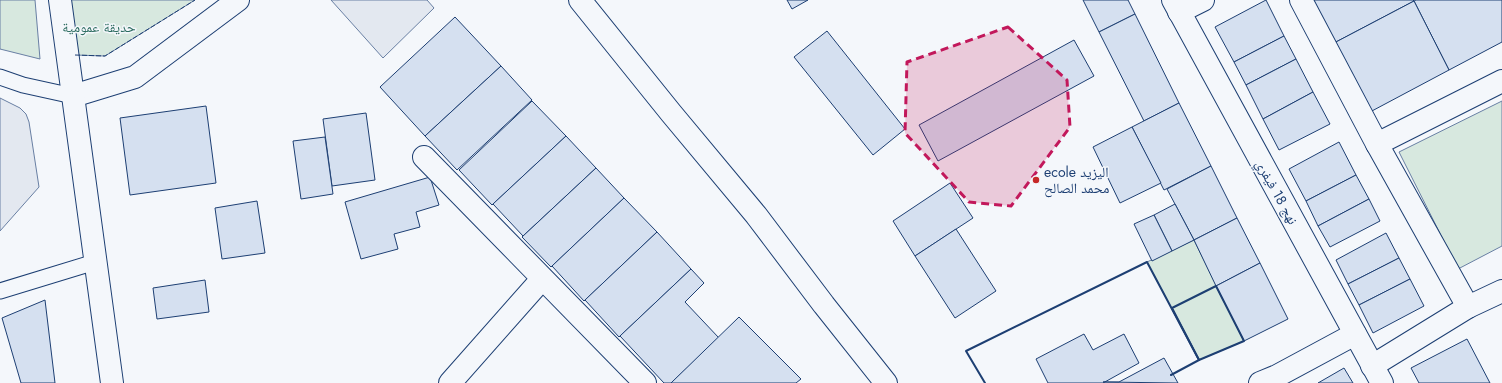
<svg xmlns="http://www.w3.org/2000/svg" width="1502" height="383" viewBox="0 0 1502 383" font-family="Jost,'Noto Naskh Arabic',sans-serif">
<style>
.green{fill:#d7e8df;stroke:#687fa3}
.parking{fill:#e3e8f0;stroke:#687fa3}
.building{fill:#d5e0f0;stroke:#1d3f73}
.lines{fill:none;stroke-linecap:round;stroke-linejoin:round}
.lane-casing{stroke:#1d3f73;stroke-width:17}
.street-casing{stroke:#1d3f73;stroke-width:24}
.secondary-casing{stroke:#1d3f73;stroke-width:24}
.lane{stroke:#f4f7fb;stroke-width:15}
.street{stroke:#f4f7fb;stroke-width:22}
.secondary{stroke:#f4f7fb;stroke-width:22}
.fence{stroke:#1d3f73;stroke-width:1;stroke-dasharray:5 2;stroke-linecap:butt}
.wall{stroke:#1d3f73;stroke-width:2}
.marked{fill:#c2185b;fill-opacity:0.2;stroke:#c2185b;stroke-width:3;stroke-dasharray:8 5;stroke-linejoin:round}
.poi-dot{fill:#c62828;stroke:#f4f7fb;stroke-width:1.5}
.labels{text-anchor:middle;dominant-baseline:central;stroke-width:3;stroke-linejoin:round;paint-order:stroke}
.park-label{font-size:14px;fill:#2c6c60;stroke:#f4f7fb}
.poi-label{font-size:14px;fill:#1d3f73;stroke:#f4f7fb;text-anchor:start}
.street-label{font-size:14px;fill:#1d3f73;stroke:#f4f7fb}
</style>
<rect width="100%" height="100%" fill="#f4f7fb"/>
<!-- green -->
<g class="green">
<polygon points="0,0 35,0 40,59 0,49"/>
<polygon points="68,0 195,0 105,56 75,55"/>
<polygon points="1502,101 1502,246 1458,269 1399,152"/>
<polygon points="1194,240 1244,341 1199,360 1147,262"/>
</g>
<!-- parking -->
<g class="parking">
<polygon points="331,0 427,0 434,8 383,58"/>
<polygon points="0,98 20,108 26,114 29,122 39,187 0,231"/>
</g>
<!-- building -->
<g class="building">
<polygon points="787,0 808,0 792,9"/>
<polygon points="1083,0 1128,0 1135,14 1099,32"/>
<polygon points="1266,0 1284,36 1234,62 1215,27"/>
<polygon points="1312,0 1413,0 1414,1 1334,43"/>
<polygon points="1416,0 1502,0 1502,42 1449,70 1414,1"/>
<polygon points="1414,1 1449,70 1370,112 1334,43"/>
<polygon points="1135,14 1179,103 1144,121 1099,32"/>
<polygon points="455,17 501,66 425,136 380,87"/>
<polygon points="827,31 905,129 873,155 794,57"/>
<polygon points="1284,36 1296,59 1246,85 1234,62"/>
<polygon points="1074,40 1094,76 938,161 919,125"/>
<polygon points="1296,59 1313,92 1263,119 1246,85"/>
<polygon points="501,66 532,100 457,170 425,136"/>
<polygon points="1313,92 1330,124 1279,150 1263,119"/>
<polygon points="532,101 566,136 492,205 459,170"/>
<polygon points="1179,103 1211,166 1164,190 1132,127"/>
<polygon points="206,106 216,183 130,195 120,118"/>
<polygon points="366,113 375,180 332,186 323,119"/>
<polygon points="1132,127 1161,183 1120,203 1093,147"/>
<polygon points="566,136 596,168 523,236 493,204"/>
<polygon points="325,137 333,194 301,199 293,141"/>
<polygon points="1339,142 1356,175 1306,201 1289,169"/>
<polygon points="1211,166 1237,218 1194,240 1167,189"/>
<polygon points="596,168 624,198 551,267 522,237"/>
<polygon points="1356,175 1369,199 1318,226 1306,201"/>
<polygon points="430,177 439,205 416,212 420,227 394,234 398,249 361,259 345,202"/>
<polygon points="950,183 973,218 915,256 893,221"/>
<polygon points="624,198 657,232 584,301 552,266"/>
<polygon points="1369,199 1380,221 1330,247 1318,226"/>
<polygon points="257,201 265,253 222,259 215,208"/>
<polygon points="1175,204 1194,240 1172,251 1154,215"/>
<polygon points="1154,215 1172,251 1152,261 1134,224"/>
<polygon points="1237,218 1260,263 1216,286 1194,240"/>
<polygon points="956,229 996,291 955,318 915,256"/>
<polygon points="657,232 691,269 619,337 585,300"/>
<polygon points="1386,233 1399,258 1348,284 1336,260"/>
<polygon points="1399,258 1410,279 1359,305 1348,284"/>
<polygon points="1260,263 1288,319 1244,341 1216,286"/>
<polygon points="691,269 704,283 685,302 719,338 671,383 664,383 620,336"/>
<polygon points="1410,279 1424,306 1373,333 1359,305"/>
<polygon points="205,280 209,312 157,319 153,288"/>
<polygon points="45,300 55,383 21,383 2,318"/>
<polygon points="739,317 801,379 796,383 671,383"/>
<polygon points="1084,334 1093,350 1124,334 1139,363 1103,383 1048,383 1036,359"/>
<polygon points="1467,339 1490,383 1419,383 1411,368"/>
<polygon points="1164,358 1178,383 1103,382 1119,382"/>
<polygon points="1344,368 1353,383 1318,383"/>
</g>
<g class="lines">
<!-- lane casing -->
<g class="lane-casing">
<g id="lane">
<polyline points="0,77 23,85 73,96"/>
<polyline points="0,291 95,262"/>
</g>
</g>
<!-- street casing -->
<g class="street-casing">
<g id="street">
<polyline points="580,0 671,113 756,215 824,305 886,383"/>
<polyline points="1301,0 1377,144 1468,307"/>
<polyline points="1179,12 1203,0"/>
<polyline points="73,96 135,77 238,0"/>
<polyline points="1377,144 1502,81"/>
<polyline points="424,157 645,383"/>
<polyline points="1372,366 1468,307 1502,291"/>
<polyline points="450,383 542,279"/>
<polyline points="1260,383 1277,376 1355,334"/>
</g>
</g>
<!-- secondary casing -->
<g class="secondary-casing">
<g id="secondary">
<polyline points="60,0 112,383"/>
<polyline points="1173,0 1382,383"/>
</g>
</g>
<!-- lane -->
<use href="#lane" class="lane"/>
<!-- street -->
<use href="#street" class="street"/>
<!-- secondary -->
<use href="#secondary" class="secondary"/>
<!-- fence -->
<polyline class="fence" points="75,55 105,56 195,0"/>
<!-- wall -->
<g class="wall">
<polygon points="1216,286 1244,341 1199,360 1172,308"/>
<polyline points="985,383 966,351 1147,262 1199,360 1171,375"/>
</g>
</g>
<!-- marked area -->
<path class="marked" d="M1008,27L1067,80L1070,127L1011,206L969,202L905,133L907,62Z"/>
<!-- markers -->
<circle class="poi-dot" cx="1036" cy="180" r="4"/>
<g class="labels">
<!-- park labels -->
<g class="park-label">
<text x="99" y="27">حديقة عمومية</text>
</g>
<!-- poi labels -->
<g class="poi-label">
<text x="1044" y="172">ecole اليزيد<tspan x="1044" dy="16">محمد الصالح</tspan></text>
</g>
<!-- street labels -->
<g class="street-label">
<text transform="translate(1277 192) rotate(61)">نهج 18 فيفري</text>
</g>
</g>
</svg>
